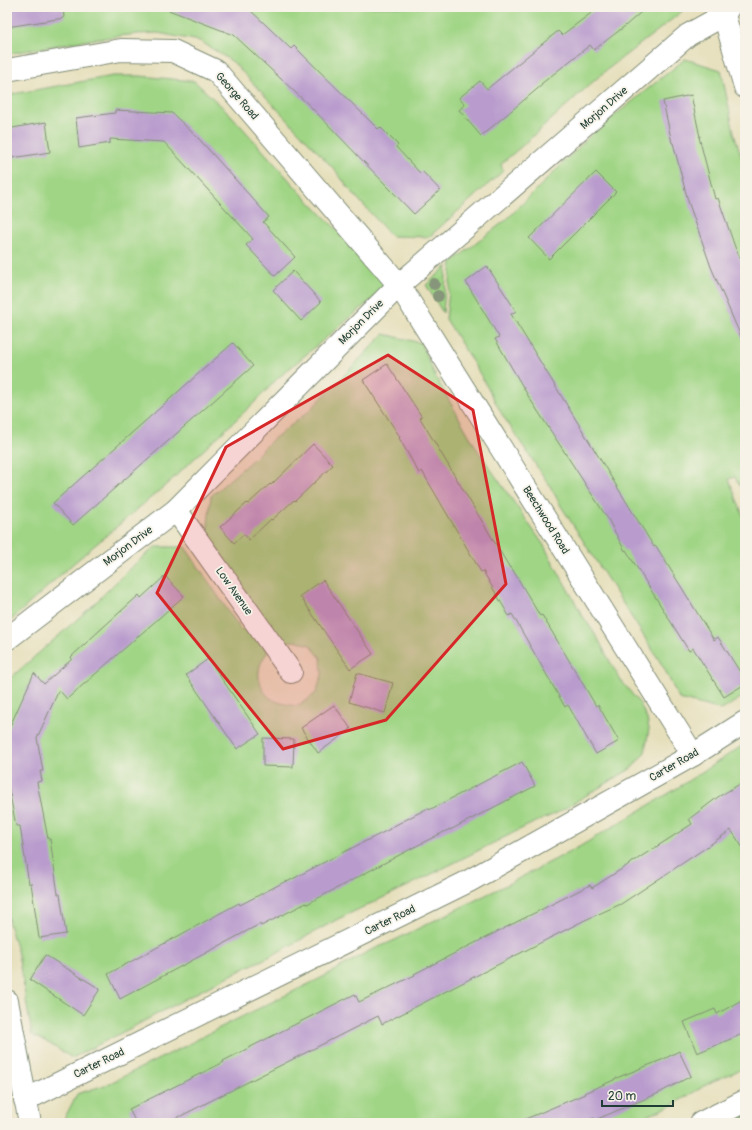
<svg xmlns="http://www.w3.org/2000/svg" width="752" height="1130" viewBox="0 0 752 1130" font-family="Pangolin,sans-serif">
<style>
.green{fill:#a0d585;stroke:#60895c}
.building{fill:#b99ccd}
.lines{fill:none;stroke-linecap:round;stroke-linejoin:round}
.minor-casing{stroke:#828e78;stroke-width:24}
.trunk-casing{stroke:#828e78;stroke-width:24}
.minor{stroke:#fff;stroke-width:22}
.trunk{stroke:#fff;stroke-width:22}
.tree{fill:#87967a}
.marked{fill:#d62828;fill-opacity:0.2;stroke:#d62828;stroke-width:3;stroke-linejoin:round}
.labels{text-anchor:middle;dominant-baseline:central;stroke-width:3.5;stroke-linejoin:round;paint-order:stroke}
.street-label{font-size:11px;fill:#1f3d34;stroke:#f7f3e8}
</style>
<rect width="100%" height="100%" fill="#f7f3e8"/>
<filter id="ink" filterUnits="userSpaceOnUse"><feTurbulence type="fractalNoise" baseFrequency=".025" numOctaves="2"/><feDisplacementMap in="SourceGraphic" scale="8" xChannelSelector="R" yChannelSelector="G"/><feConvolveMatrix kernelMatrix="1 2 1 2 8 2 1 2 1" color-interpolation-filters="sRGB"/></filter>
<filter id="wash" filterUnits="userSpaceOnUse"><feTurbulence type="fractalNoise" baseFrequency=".012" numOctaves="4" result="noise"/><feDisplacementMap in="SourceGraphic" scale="16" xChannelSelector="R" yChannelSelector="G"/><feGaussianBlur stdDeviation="0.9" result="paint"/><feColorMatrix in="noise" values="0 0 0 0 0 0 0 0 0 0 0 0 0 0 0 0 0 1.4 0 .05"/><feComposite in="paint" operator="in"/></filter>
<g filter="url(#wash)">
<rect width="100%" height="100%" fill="#e6dfbb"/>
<!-- green -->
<g class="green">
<path d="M7,7H683L685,9C658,31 630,51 603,73C568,103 536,135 501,164L503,171L429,237L391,236L351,191L334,169L249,79L233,62L200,41L158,33L137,34L95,39L7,54Z"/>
<polygon points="685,59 721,70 735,137 745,167 745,496 735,477 729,479 745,521 745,695 722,710 679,699 664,668 561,506 550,486 503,416 480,374 446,319 452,262 506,220 593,133"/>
<polygon points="113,76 140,76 194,81 230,114 300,192 338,231 349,246 384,278 383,290 278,378 257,400 167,484 68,568 7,624 7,95"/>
<polygon points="447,266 443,313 426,285"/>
<path d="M384,334L421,343L435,376L478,451L543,544L582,615L597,637L608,658L620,679L640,704L647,719L649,729L645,752L632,768L557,813L527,826L410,885L338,919L271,956L249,966L200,991L131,1028L72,1058L47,1042L32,1035L18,954L9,924L7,910V681L90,608L128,570L155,547H185L241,630L249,625L268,652C259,662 256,675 262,687C263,690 265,693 267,695C274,703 286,704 296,706L307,700L316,693L322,675L321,658L310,645L298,641L284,642L260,614L207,534L211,496L252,460L272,440L308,412Z"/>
<polygon points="745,744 745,1068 713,1081 670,1106 631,1123 62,1123 77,1094 108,1084 181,1048 229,1023 323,977 369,951 393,941 510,883 579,847 671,792"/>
<polygon points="745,1114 745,1123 727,1123"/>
</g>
<g id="blocks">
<!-- building -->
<g class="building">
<polygon points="7,7 63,7 64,18 7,27"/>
<polygon points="166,7 247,7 291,49 294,46 378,129 380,127 398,145 396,147 420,173 422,171 440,190 414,214 312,108 234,35 166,9"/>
<polygon points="599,7 647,7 625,26 594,50 590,45 541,84 542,85 481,136 459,110 465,105 459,98 480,81 487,89 558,31 562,35"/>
<polygon points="691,95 700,137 699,137 715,199 718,198 735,247 745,270 745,346 711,267 688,201 673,143 672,143 663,101"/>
<polygon points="115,110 172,113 199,139 269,217 263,222 295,257 275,276 246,245 253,239 164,142 110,139 110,143 79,148 76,118 115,113"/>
<polygon points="46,122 50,152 12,158 7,129"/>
<polygon points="596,172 616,192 549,259 529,238"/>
<polygon points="487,266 516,311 511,314 654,547 656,546 714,640 718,637 745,680 745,684 724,697 693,648 689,651 626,550 625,551 608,519 530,399 495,339 499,337 466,282"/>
<polygon points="293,271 321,302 301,321 273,290"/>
<polygon points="233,343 253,366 73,525 53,503"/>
<polygon points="387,364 422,417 420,418 510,568 511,567 517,577 540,616 542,615 596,706 598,705 619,741 596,754 568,705 565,707 512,614 509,616 483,571 481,572 422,471 419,473 399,438 400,437 363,380"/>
<polygon points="313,444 333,465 295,501 294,500 272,520 271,519 249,540 244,534 234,543 220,527 247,503 248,504 270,484 271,485"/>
<polygon points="165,576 184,596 67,699 59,690 37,738 43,771 40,771 42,781 37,782 48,839 50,839 58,894 60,894 66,934 39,938 31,883 29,884 20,826 16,826 7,779 7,733 34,673 44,684 72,659 71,657 100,630 139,595 141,598"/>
<polygon points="323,580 373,654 350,669 300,596"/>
<polygon points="208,659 260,734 237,749 186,675"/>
<polygon points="357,673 393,683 385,713 349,702"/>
<polygon points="334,705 351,729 318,753 301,728"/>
<polygon points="263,738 294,739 293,767 263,766"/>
<polygon points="522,762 535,786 450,830 450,829 422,843 307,904 306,903 261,926 260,924 120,999 108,974 239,903 240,905 286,881 287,882 336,856 390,829 390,828 428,808 429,810"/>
<polygon points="745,781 745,851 731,830 701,851 621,904 585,920 382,1024 378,1016 167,1123 136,1123 129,1109 224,1062 223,1061 355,994 359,1002 415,975 414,974 461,950 590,885 592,888 692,824 689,819 718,797"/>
<polygon points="45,955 100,989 83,1015 30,980"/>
<polygon points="745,998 745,1033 697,1053 684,1022 715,1009 717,1014"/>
<polygon points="679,1051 691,1076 659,1093 595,1120 594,1118 581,1123 516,1123 585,1094 584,1093 614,1080 614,1079 664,1059"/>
</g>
</g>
</g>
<g filter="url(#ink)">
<use href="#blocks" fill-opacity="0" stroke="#828e78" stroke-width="1"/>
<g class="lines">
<!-- minor casing -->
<g class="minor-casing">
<g id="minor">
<polyline points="729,7 724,15 745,87"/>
<polyline points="7,70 121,50 173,51 216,71 399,285 693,755"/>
<polyline points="176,510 291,672"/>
<polyline points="7,639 176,510 399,285 688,35 724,15 716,7"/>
<polyline points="7,1001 30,1123"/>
<polyline points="25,1100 469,881 693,755 745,722"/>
</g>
</g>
<!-- trunk casing -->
<g class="trunk-casing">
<polyline id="trunk" points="701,1123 745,1101"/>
</g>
<!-- minor -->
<use href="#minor" class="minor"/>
<!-- trunk -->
<use href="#trunk" class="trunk"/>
</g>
<!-- trees -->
<g class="tree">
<circle cx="434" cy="284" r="6"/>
<circle cx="438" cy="296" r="6"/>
</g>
</g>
<!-- marked area -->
<path class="marked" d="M388,355L473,410L506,584L386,720L283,749L157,593L226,447Z"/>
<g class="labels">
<!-- street labels -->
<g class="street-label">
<text transform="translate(237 96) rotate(49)">George Road</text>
<text transform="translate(604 108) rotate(-41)">Morjon Drive</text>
<text transform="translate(361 322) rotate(-45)">Morjon Drive</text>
<text transform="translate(546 520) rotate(58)">Beechwood Road</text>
<text transform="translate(128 546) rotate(-37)">Morjon Drive</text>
<text transform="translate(234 591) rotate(55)">Low Avenue</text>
<text transform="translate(674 765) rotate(-30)">Carter Road</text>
<text transform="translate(390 920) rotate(-26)">Carter Road</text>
<text transform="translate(99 1063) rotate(-26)">Carter Road</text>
</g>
</g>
<!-- margin -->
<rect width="752" height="1130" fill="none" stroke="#f7f3e8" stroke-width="24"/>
<!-- scale -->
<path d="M602 1100v6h71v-6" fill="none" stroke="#1f3d34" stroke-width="2"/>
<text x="608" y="1100" font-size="12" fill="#1f3d34" stroke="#f7f3e8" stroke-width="3" paint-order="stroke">20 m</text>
</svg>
